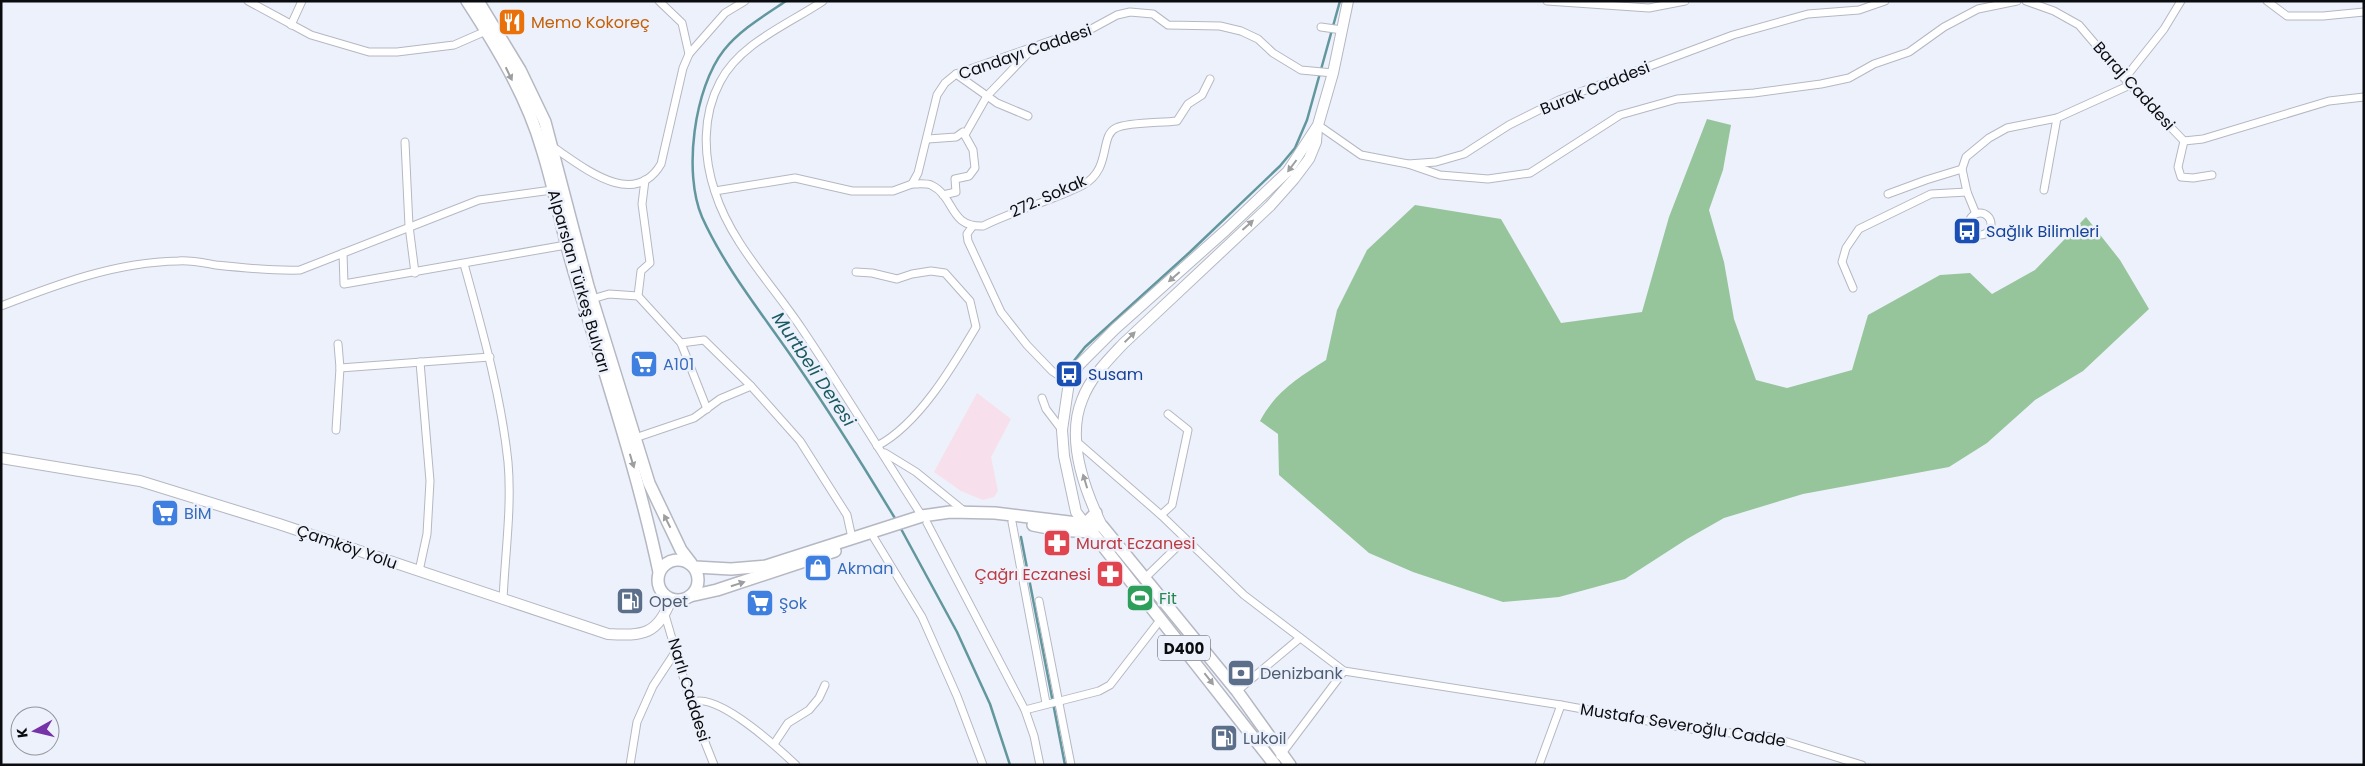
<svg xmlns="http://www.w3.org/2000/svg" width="2365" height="766" viewBox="0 0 2365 766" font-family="Poppins,sans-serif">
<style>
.industrial{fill:#f7e0ec}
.forest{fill:#96c59c}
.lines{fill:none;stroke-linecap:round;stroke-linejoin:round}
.stream{stroke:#62979e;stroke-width:2.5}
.street-casing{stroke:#b5b8c2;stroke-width:9}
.secondary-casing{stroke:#b5b8c2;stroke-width:12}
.primary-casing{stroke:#b5b8c2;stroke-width:14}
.street{stroke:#fff;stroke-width:7}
.secondary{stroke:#fff;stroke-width:10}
.primary{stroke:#fff;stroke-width:11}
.oneway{fill:#9d9e9f}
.labels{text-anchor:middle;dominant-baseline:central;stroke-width:5;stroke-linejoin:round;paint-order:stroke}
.shield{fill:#edf1fb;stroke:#4f5156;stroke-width:1}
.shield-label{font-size:15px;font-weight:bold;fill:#0b0c0f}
.food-label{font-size:16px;fill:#c56008;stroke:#edf1fb;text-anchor:start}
.street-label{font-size:16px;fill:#0b0c0f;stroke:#edf1fb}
.transit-label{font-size:16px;fill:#164399;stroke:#edf1fb;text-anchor:start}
.shop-label{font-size:16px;fill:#366cbe;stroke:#edf1fb;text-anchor:start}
.health-label{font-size:16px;fill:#be3a42;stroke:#edf1fb;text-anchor:start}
.leisure-label{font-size:16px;fill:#27864d;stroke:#edf1fb;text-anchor:start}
.service-label{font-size:16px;fill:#4e5e75;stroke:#edf1fb;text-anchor:start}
.water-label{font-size:18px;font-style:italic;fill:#1b5a62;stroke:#edf1fb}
</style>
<rect width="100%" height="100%" fill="#edf1fb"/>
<!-- industrial -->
<polygon class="industrial" points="977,393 1011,419 991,457 998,491 994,497 983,500 961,491 934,472"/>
<!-- forest -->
<path class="forest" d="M1707,119L1731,125L1723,170L1709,210L1724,262L1734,319L1756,380L1787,388L1852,370L1868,315L1940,275L1970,273L1992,294L2035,270L2086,217L2120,260L2149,309L2083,371L2035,400L1987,443L1949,467L1803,494L1724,518L1687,539L1625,579L1559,597L1503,602L1413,572L1369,553L1279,475L1278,434L1260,421C1276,391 1298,378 1326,360L1337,310L1367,250L1415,205L1501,219L1561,323L1642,312L1669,217Z"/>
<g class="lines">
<!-- stream -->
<g class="stream">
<path d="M786,1C764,16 741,29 724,50C694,88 683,173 702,217C726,270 764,316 796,363C831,414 864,467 896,520"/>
<polyline points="1069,367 1085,347 1190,252 1280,166 1295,148 1307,120 1340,1"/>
<polyline points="900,527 957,632 990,704 1010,765"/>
<polyline points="1021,537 1065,765"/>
</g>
<!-- street casing -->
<g class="street-casing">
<g id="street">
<polyline points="248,1 311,35 369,52 397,52 454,45 486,31"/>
<path d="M823,1C789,24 740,43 720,82C702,116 703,156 715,192C731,243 772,284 802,329C843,390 882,454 922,516"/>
<polyline points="1547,1 1649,8 1685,1"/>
<polyline points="2026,1 2054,11 2079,25 2130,85 2184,141 2203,139 2329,101 2364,97"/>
<polyline points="2267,1 2287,16 2323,16 2364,12"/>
<polyline points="291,25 302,1"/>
<polyline points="1321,27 1342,30"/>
<polyline points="689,54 725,13 745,1"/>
<polyline points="956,74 997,103 1028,116"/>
<polyline points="2125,78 2164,29 2181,1"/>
<polyline points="1318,125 1361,155 1408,164 1436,162 1464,154 1509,125 1559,100 1733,35 1808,14 1859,10 1885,1"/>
<polyline points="966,133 987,96 1033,48"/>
<polyline points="928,139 956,137 963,132 973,150 975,168 969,176 955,179 956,192 943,195"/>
<polyline points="2184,141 2178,167 2181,177 2193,178 2212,175"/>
<polyline points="405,142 409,226 415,273"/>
<path d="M553,147C583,167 634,210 661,164L683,68L689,54L682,23L659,1"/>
<polyline points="1408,164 1440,175 1488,179 1530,173 1620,115 1677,99 1754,93 1821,84 1849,78 1874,64 1909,52 1944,27 1978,9 2017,1"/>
<path d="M912,184C918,184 926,183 931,185C956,197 948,227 983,226C1015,210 1052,201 1083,185C1112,169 1099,136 1116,128C1129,122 1161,123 1177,121L1188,104L1202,95L1210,79"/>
<polyline points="2044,190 2057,118"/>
<polyline points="715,191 795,178 852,191 893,191 912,184 918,173 937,95 945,83 956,74 1053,40 1082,34 1117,15 1130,12 1153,14 1168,25 1220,26 1241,31 1258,39 1273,53 1301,70 1333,73"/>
<polyline points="1888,194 1926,180 1962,169"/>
<circle cx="1980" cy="224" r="11"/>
<polyline points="1976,214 1967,192 1962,169 1966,157 1989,138 2007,128 2057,118 2130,85"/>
<polyline points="972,227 967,234 968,241 1001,312 1027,345 1052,371 1069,382"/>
<polyline points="343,253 344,284 566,245"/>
<path d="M464,264C482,329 501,395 508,462C512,507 505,554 503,600"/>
<path d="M856,272L872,273L897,279L912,274L931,271L945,273L970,301L976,327C953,366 918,425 877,446"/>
<polyline points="1853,288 1842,262 1846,248 1859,229 1931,194 1967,192"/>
<polyline points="638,296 641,271 650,263 642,204 645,180"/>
<polyline points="592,299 609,294 638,296 681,343 707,409"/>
<path d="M1,306C58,284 116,262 178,261C191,260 204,263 216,265C244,268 272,271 300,270L479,200L552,190"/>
<polyline points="681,343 704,340 751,386"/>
<polyline points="340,368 490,357"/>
<polyline points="1042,398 1046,409 1062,430"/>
<polyline points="336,430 340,368 338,344"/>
<polyline points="635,438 694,418 720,399 751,386 800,441 847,515 852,538"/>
<polyline points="1077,442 1161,515 1244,595 1344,671 1561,705 1691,729 1771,737 1862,765"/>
<polyline points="885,453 916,472 964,511"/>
<polyline points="1161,515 1172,505 1188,430 1168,414"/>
<polyline points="1012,522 1046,703"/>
<polyline points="927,523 1025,710 1034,736 1040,765"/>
<polyline points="874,538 922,617 957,696 983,765"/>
<polyline points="419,571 427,534 430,481 420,362"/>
<polyline points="1144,579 1184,540"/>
<polyline points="1039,601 1071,765"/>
<polyline points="665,615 695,717 714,765"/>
<polyline points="1237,691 1300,638"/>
<path d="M691,703C715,689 779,749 796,765"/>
<polyline points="1025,710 1099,691 1110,685 1161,619"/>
<polyline points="774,744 788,723 809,710 819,698 825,685"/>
<polyline points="1280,756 1344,671"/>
<polyline points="630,765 637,722 653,686 676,651"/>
<polyline points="1539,765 1561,705"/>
</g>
</g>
<!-- secondary casing -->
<g class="secondary-casing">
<g id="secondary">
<path d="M1,458L140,481L279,524L608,634C643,636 658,635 671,599"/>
<path d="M1102,526C1085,491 1066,439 1082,400C1090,378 1107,361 1123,344L1270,206L1294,179L1309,159L1316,142L1317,128"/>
<polyline points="1089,529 1076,512 1064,456 1062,430 1069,382 1079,365 1115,329 1226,230 1288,171 1318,125 1333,73 1348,1"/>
</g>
</g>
<!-- primary casing -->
<g class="primary-casing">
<g id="primary">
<path d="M467,1C497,47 527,97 542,149C556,193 563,238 577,281C606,378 638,473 659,572"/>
<polyline points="478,1 520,70 545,122 588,286 649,483 681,550 691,563"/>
<polyline points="1033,525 1058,530 1092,532 1275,765"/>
<polyline points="1081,528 1096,513"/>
<circle cx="678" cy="580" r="20"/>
<polyline points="695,567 731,569 766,566 922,516 950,512 995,513 1102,526 1237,691 1290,765"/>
<polyline points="690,596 717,590 835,551"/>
</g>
</g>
<!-- street -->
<use href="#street" class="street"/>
<!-- secondary -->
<use href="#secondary" class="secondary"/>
<!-- primary -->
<use href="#primary" class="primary"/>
</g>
<!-- one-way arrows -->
<defs><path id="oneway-solid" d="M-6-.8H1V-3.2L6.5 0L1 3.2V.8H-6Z" transform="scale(1.25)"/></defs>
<g class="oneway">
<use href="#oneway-solid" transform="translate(509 74) rotate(64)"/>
<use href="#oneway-solid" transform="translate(1292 166) rotate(127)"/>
<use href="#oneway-solid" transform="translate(1248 225) rotate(-42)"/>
<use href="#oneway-solid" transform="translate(1174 277) rotate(139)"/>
<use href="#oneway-solid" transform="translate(1130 337) rotate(-44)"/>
<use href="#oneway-solid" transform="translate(632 461) rotate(73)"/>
<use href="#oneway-solid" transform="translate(1085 481) rotate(-107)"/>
<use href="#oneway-solid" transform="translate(667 521) rotate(-117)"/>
<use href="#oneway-solid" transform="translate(738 584) rotate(-18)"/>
<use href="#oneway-solid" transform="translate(1209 679) rotate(52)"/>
</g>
<!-- icons -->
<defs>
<g id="restaurant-square" transform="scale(1.4375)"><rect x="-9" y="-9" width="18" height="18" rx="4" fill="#e8710a" stroke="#edf1fb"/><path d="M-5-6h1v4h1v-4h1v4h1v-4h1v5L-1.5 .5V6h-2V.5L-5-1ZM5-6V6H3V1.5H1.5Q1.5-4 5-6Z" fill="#fff"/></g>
<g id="bus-square" transform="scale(1.4375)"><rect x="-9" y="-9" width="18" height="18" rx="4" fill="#1a4fb4" stroke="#edf1fb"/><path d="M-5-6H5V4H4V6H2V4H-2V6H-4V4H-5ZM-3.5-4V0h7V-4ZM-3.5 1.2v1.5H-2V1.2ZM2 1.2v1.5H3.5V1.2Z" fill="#fff"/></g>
<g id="supermarket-square" transform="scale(1.4375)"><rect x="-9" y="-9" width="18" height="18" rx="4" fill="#3f7fe0" stroke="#edf1fb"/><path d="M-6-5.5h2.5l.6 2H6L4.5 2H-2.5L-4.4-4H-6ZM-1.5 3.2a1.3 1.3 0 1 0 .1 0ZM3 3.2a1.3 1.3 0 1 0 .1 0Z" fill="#fff"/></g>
<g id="pharmacy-square" transform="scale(1.4375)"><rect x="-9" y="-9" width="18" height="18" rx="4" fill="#e0444e" stroke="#edf1fb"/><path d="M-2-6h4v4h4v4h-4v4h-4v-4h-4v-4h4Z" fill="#fff"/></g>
<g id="shop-square" transform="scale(1.4375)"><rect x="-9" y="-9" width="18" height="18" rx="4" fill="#3f7fe0" stroke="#edf1fb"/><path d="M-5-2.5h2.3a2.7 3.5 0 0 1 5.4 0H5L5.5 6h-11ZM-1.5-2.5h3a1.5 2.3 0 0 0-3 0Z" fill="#fff"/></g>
<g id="stadium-square" transform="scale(1.4375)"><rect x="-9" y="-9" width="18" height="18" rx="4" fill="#2e9e5b" stroke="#edf1fb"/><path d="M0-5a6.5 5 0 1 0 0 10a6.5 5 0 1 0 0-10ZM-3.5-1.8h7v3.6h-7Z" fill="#fff"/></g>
<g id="fuel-square" transform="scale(1.4375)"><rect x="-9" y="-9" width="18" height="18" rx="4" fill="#5c6f8a" stroke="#edf1fb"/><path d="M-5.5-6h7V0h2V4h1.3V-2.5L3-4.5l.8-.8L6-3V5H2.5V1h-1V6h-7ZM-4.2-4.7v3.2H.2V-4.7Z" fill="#fff"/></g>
<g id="bank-square" transform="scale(1.4375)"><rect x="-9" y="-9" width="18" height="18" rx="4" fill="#5c6f8a" stroke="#edf1fb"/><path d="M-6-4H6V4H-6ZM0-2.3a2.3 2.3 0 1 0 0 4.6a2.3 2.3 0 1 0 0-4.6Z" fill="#fff"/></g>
</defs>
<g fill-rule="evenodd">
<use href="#restaurant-square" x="512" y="22"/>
<use href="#bus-square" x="1967" y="231"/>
<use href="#supermarket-square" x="644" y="364"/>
<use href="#bus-square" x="1069" y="374"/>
<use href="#supermarket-square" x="165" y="513"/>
<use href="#pharmacy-square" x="1057" y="543"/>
<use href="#shop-square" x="818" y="568"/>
<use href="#pharmacy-square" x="1110" y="574"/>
<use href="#stadium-square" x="1140" y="598"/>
<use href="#fuel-square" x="630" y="601"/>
<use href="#supermarket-square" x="760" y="603"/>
<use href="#bank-square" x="1241" y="673"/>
<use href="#fuel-square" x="1224" y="738"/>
</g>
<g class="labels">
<!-- shield labels -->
<rect class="shield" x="1158" y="635.5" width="52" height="25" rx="4"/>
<g class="shield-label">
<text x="1184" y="648">D400</text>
</g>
<!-- food labels -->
<g class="food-label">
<text x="531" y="22">Memo Kokoreç</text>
</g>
<!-- street labels -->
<g class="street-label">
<text transform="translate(1025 52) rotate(-19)">Candayı Caddesi</text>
<text transform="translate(2134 86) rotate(48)">Baraj Caddesi</text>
<text transform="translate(1595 88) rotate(-22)">Burak Caddesi</text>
<text transform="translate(1048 196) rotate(-24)">272. Sokak</text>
<text transform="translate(579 281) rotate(74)">Alparslan Türkeş Bulvarı</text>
<text transform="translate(347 547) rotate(19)">Çamköy Yolu</text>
<text transform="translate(689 690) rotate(73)">Narlı Caddesi</text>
<text transform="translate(1683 725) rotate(9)">Mustafa Severoğlu Cadde</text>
</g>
<!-- transit labels -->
<g class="transit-label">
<text x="1986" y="231">Sağlık Bilimleri</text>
<text x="1088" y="374">Susam</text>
</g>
<!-- shop labels -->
<g class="shop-label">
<text x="663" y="364">A101</text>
<text x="184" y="513">BİM</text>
<text x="837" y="568">Akman</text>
<text x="779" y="603">Şok</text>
</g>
<!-- health labels -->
<g class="health-label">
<text x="1076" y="543">Murat Eczanesi</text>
<text x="1091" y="574" text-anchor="end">Çağrı Eczanesi</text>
</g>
<!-- leisure labels -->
<g class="leisure-label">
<text x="1159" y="598">Fit</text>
</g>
<!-- service labels -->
<g class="service-label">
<text x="649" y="601">Opet</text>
<text x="1260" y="673">Denizbank</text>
<text x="1243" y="738">Lukoil</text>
</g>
<!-- water labels -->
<g class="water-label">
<text transform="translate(814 369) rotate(56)">Murtbeli Deresi</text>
</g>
</g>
<!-- border -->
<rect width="2365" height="766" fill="none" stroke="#0b0c0f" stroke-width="5"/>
<!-- north arrow -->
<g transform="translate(35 731) rotate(262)"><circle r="24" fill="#edf1fb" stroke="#93959d"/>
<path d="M0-4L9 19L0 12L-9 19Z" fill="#7533a7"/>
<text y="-8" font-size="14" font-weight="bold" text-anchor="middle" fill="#0b0c0f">K</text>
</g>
</svg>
